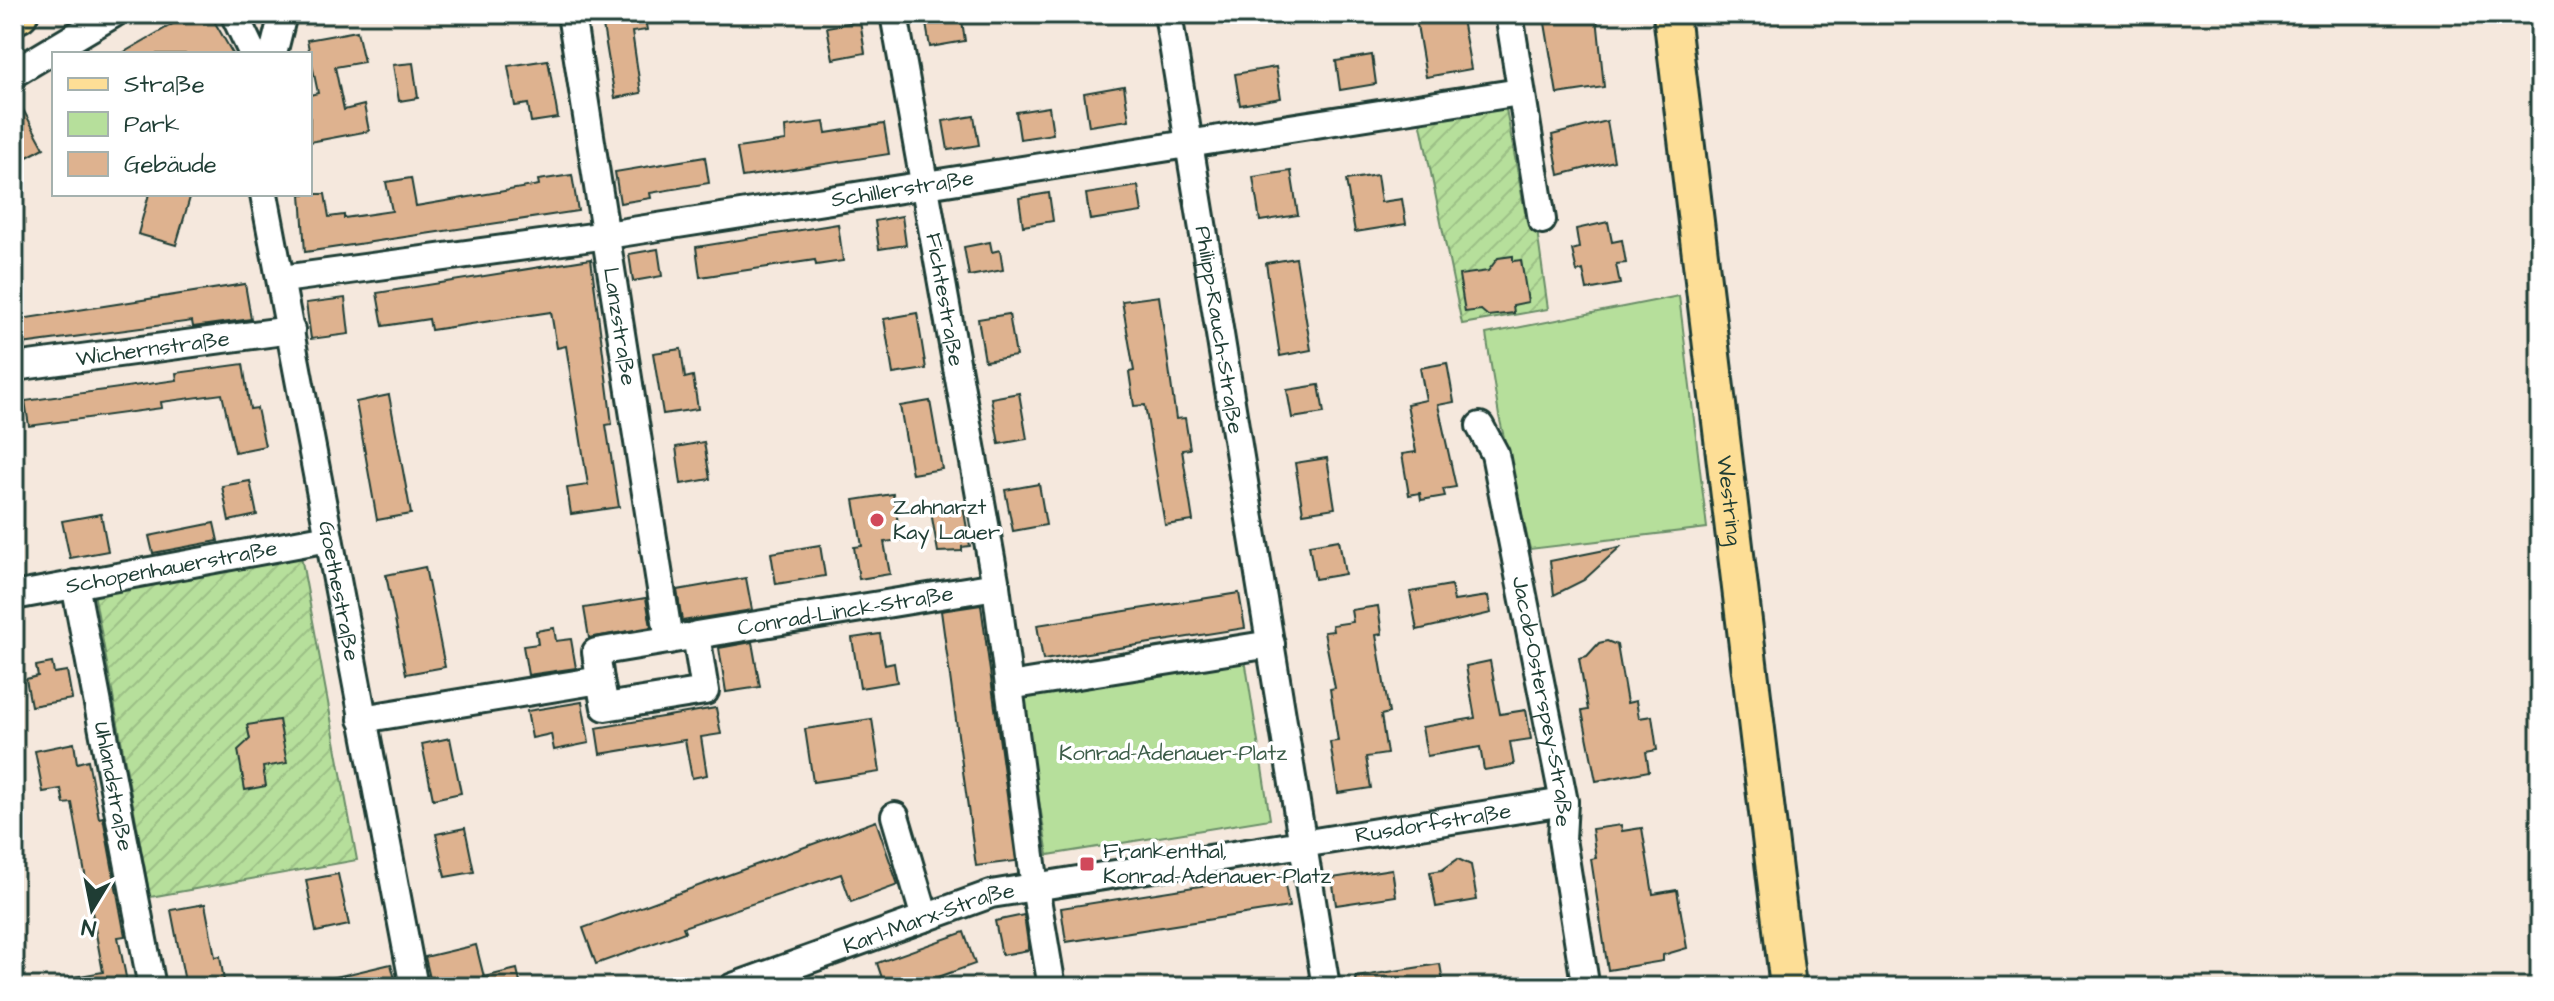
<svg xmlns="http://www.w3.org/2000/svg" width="2554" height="1001" viewBox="0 0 2554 1001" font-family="'Architects Daughter',sans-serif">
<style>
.green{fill:#b6df9b;stroke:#6a8e68;stroke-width:2}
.garden{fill:url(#garden-furrows);stroke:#6a8e68;stroke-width:2}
.building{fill:#deb28f;stroke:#1f3d34;stroke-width:2}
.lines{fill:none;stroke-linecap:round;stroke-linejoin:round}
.minor-casing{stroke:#1f3d34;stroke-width:32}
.major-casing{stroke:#1f3d34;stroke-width:40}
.minor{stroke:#fff;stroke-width:26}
.major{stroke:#fdde96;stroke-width:34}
.poi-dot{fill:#d1495b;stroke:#fff;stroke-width:3}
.labels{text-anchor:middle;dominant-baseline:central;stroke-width:7;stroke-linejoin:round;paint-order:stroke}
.street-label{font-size:22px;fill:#1f3d34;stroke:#fff}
.poi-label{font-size:22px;fill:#1f3d34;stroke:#fff;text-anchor:start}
.park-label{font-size:22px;fill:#3d5d49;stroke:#fff}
</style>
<defs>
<pattern id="garden-furrows" width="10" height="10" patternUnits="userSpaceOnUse" patternTransform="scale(2)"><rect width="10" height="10" fill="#b6df9b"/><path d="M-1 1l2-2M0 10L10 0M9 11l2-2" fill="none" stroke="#9cc086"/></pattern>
</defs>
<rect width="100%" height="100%" fill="#f5e8dd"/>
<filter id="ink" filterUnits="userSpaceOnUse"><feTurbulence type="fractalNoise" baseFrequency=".0125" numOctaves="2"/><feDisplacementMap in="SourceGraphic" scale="16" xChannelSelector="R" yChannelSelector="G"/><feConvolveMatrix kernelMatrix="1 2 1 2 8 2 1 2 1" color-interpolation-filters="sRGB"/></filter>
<g filter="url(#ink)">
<!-- green -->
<g class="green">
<polygon points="1679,296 1707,528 1530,549 1499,416 1486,334"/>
<polygon points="1245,659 1270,819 1048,855 1022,696"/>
</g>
<!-- garden -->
<g class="garden">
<polygon points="1506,109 1525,212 1536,223 1548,309 1462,324 1420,120"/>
<polygon points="301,556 357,860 150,897 94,593"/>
</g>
<!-- building -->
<g class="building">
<polygon points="190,14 210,14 233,54 121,54"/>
<polygon points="601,14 644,14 647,30 632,32 641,93 615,98"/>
<polygon points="961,14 965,41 930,47 925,18"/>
<polygon points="1446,14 1461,14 1471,69 1426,77 1416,19"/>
<polygon points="1597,17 1604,87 1557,94 1545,23"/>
<polygon points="860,21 865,53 833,59 827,27"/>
<polygon points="357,31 364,62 335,67 344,110 364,105 369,131 310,142 310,95 318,93 307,40"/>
<polygon points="1372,55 1376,84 1340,90 1336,61"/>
<polygon points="548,60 558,118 531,122 528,104 515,106 508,66"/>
<polygon points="413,63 418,98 399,101 393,65"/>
<polygon points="1276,67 1281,98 1240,105 1235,74"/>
<polygon points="1124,86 1129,120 1089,126 1084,93"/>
<polygon points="14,93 44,148 14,164"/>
<polygon points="1049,107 1053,134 1020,139 1016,112"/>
<polygon points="974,116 979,145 948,150 943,121"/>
<polygon points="1607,121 1614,161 1559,175 1552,135"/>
<polygon points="824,122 826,133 884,124 889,154 742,177 737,148 786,141 785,127"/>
<polygon points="705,157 709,183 650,193 651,198 620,203 615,172"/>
<polygon points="1291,171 1298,215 1260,221 1253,177"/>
<polygon points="572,175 578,211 305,252 301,194 325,194 329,217 344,215 344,218 392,211 386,182 411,178 416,206 539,185 538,180"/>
<polygon points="1377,175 1381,202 1402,199 1406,224 1355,232 1346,180"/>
<polygon points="1138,186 1142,212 1090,220 1086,194"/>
<polygon points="1049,193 1053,221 1023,226 1019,198"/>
<polygon points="149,194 191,194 176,245 138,234"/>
<polygon points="902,216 906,245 879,249 875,221"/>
<polygon points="1608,222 1612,242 1622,240 1626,263 1616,264 1620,284 1587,290 1583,270 1577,272 1572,250 1579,248 1576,229"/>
<polygon points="838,224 843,261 816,265 815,260 700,277 696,247"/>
<polygon points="990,242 992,252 1000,250 1003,270 969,276 964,247"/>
<polygon points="658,249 662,276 633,281 629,254"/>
<polygon points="1513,256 1513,261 1521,260 1528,302 1513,305 1514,313 1488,316 1481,310 1465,312 1459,275 1488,271 1498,258"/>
<polygon points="1296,258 1311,350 1280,356 1266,263"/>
<polygon points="591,259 612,424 606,425 619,507 571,514 567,488 588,485 566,346 557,348 551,312 431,330 429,319 383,326 377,293"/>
<polygon points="245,284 251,319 193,327 192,321 14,345 14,320"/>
<polygon points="1159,296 1176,419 1185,418 1190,449 1182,450 1193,521 1165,525 1145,405 1134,406 1129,372 1134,371 1122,301"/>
<polygon points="345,298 349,334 311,339 306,303"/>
<polygon points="917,313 926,369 893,374 884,319"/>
<polygon points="1009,314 1016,356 985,361 978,319"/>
<polygon points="681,349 685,378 693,376 698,409 663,414 653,353"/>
<polygon points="1447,363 1454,402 1438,405 1456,487 1443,489 1445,496 1421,500 1420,493 1409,495 1402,454 1416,452 1407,404 1426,400 1420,368"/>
<polygon points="243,364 250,409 257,408 265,446 235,452 222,394 161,402 162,408 29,426 25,401 177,380 176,373"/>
<polygon points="1319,385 1324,413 1292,418 1287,390"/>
<polygon points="1019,393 1027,439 999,444 991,398"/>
<polygon points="389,395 411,514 377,520 356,402"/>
<polygon points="930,401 942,469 912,474 900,406"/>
<polygon points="704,442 710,479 681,484 676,447"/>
<polygon points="1327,458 1335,508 1303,513 1295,463"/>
<polygon points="250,481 257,515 229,521 222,486"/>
<polygon points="1039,484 1046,525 1013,531 1005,490"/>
<polygon points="893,494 901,540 884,542 890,574 859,579 854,547 862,546 854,500"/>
<polygon points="963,506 970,546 962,547 962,551 938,552 931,512"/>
<polygon points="101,514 108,551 70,558 62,521"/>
<polygon points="214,523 218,541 153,553 149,536"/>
<polygon points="1339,540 1345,574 1315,579 1309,545"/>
<polygon points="820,545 825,576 776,584 771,553"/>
<polygon points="1620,547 1584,580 1554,595 1550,561"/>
<polygon points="425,567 445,667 406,674 386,575"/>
<polygon points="746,578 752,610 682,621 677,590"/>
<polygon points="1451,585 1454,601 1488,596 1491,613 1417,630 1410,592"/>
<polygon points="1239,593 1245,628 1043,660 1037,625"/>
<polygon points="646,598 651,627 589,638 584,608"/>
<polygon points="981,605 1016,861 976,866 941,611"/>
<polygon points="1378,606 1382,634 1376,635 1389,713 1381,715 1387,754 1366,757 1371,788 1338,793 1330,742 1338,741 1330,689 1335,688 1324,632 1333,631 1332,625 1353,622 1351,610"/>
<polygon points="554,628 556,641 571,639 576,668 528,675 523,646 538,644 536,631"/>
<polygon points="880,634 885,665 894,663 897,682 860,688 852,638"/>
<polygon points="1607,641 1617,645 1627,703 1636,701 1639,718 1652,716 1657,750 1646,752 1649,771 1596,781 1582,711 1588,710 1579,658 1587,656 1599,643"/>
<polygon points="752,642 760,687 726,692 719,648"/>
<polygon points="1490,661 1500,714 1526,710 1531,739 1510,742 1514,765 1484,770 1480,747 1427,756 1422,727 1475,718 1466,666"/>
<polygon points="52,663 54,673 67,671 72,699 31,706 26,679 38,676 36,666"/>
<polygon points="582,702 589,743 554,750 551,734 532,738 527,711"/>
<polygon points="716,708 721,734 701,737 707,775 692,778 685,740 600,754 596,728"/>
<polygon points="872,719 880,772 813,782 805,729"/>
<polygon points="279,720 287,763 263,767 266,786 245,790 238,750 250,739 247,725"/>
<polygon points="450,738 461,793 433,799 422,744"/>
<polygon points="74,743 77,763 88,760 99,818 103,817 125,936 118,937 128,987 69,987 68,978 103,972 72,803 64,804 61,789 43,792 35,751"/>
<polygon points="876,821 898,885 851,902 841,874 683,927 685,932 596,964 583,928"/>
<polygon points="1621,825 1622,831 1642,828 1653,894 1677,890 1687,948 1663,955 1663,961 1608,970 1591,859 1596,858 1592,829"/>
<polygon points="465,828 474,872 445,877 436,834"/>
<polygon points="1458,859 1471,865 1477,900 1436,907 1430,872 1442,870"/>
<polygon points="1392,869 1396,896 1336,905 1332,878"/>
<polygon points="1283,873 1289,907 1066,942 1061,908"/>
<polygon points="338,874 349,925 316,932 306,880"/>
<polygon points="205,904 215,957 220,956 225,987 186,987 171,910"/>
<polygon points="1024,915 1029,950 1002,955 995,921"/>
<polygon points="964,932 975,964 910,987 885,987 877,963"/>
<polygon points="476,945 484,977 517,969 521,987 471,987 470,980 432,987 425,957"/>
<polygon points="391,964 397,987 324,987 323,980"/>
<polygon points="1440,964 1444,987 1357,987 1356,977"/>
</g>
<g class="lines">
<!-- minor casing -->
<g class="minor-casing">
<g id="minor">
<polyline points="234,14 253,54"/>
<path id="s1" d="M571,14L669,640"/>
<path id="s2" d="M894,14L996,586L1035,887L1052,987"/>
<path id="s3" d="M1168,14L1326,987"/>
<polyline points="1509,14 1542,220"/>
<polyline points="273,54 283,14"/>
<polyline points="14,73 113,14"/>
<path id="s4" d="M264,194L414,987"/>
<path id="s5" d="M283,279L607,235L1520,92"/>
<path id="s6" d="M14,367L291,330"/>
<path id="s7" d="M1480,426L1495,454L1564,802L1562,839L1585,983"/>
<path id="s8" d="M75,584L152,987"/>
<path id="s9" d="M14,596L329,538"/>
<polyline points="600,680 596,652 686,637"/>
<polyline points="1009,686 1271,644"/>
<path id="s10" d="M362,719L600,680L605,707L705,691L696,635L996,586"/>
<polyline points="895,816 925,918"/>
<path id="s11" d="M733,987L991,894L1564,802"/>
</g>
</g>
<!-- major casing -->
<g class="major-casing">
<g id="major">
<path id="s12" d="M1671,14L1788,987"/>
<polyline points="14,17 20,14"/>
</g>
</g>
<!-- minor -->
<use href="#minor" class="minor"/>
<!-- major -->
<use href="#major" class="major"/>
</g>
</g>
<!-- markers -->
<g class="poi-dot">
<circle cx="877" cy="520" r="8"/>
<rect x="1079" y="856" width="16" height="16" rx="4"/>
</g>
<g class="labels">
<!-- street labels -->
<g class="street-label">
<text stroke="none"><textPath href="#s5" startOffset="626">Schillerstraße</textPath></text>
<text stroke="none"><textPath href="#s2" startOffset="290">Fichtestraße</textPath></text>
<text stroke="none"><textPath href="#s1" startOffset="316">Lanzstraße</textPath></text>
<text stroke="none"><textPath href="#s3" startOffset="320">Philipp-Rauch-Straße</textPath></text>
<text stroke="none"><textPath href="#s6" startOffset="140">Wichernstraße</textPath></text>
<text stroke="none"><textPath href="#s12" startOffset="490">Westring</textPath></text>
<text stroke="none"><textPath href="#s9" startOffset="160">Schopenhauerstraße</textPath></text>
<text stroke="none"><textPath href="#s4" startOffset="404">Goethestraße</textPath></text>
<text stroke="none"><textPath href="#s10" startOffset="578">Conrad-Linck-Straße</textPath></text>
<text stroke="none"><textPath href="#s7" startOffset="284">Jacob-Osterspey-Straße</textPath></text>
<text stroke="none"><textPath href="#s8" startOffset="206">Uhlandstraße</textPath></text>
<text stroke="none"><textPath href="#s11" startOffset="722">Rusdorfstraße</textPath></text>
<text stroke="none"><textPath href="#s11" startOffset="208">Karl-Marx-Straße</textPath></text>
</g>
<!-- poi labels -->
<g class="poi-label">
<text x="893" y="507">Zahnarzt<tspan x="893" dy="25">Kay Lauer</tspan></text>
<text x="1103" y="851">Frankenthal,<tspan x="1103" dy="25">Konrad-Adenauer-Platz</tspan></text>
</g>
<!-- park labels -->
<g class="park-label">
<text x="1173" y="753">Konrad-Adenauer-Platz</text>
</g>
</g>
<!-- margin -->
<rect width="2554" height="1001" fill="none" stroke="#fff" stroke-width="48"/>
<rect x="24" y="24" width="2506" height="953" fill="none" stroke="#1f3d34" stroke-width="3" filter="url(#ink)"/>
<!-- legend -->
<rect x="52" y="52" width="260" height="144" fill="#ffffff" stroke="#a5b1ae" stroke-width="2"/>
<rect x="68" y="78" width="40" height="12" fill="#fdde96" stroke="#a5b1ae" stroke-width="2"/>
<text x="124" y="92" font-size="24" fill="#1f3d34">Straße</text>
<rect x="68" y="112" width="40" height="24" fill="#b6df9b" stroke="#a5b1ae" stroke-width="2"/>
<text x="124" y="132" font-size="24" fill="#1f3d34">Park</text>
<rect x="68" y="152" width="40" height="24" fill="#deb28f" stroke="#a5b1ae" stroke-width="2"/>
<text x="124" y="172" font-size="24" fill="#1f3d34">Gebäude</text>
<!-- north arrow -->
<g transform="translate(92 909) rotate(190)" stroke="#ffffff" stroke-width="6" paint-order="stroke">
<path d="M0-6L14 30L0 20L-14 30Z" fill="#1f3d34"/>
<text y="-12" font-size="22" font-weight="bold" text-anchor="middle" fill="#1f3d34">N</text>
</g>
</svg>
